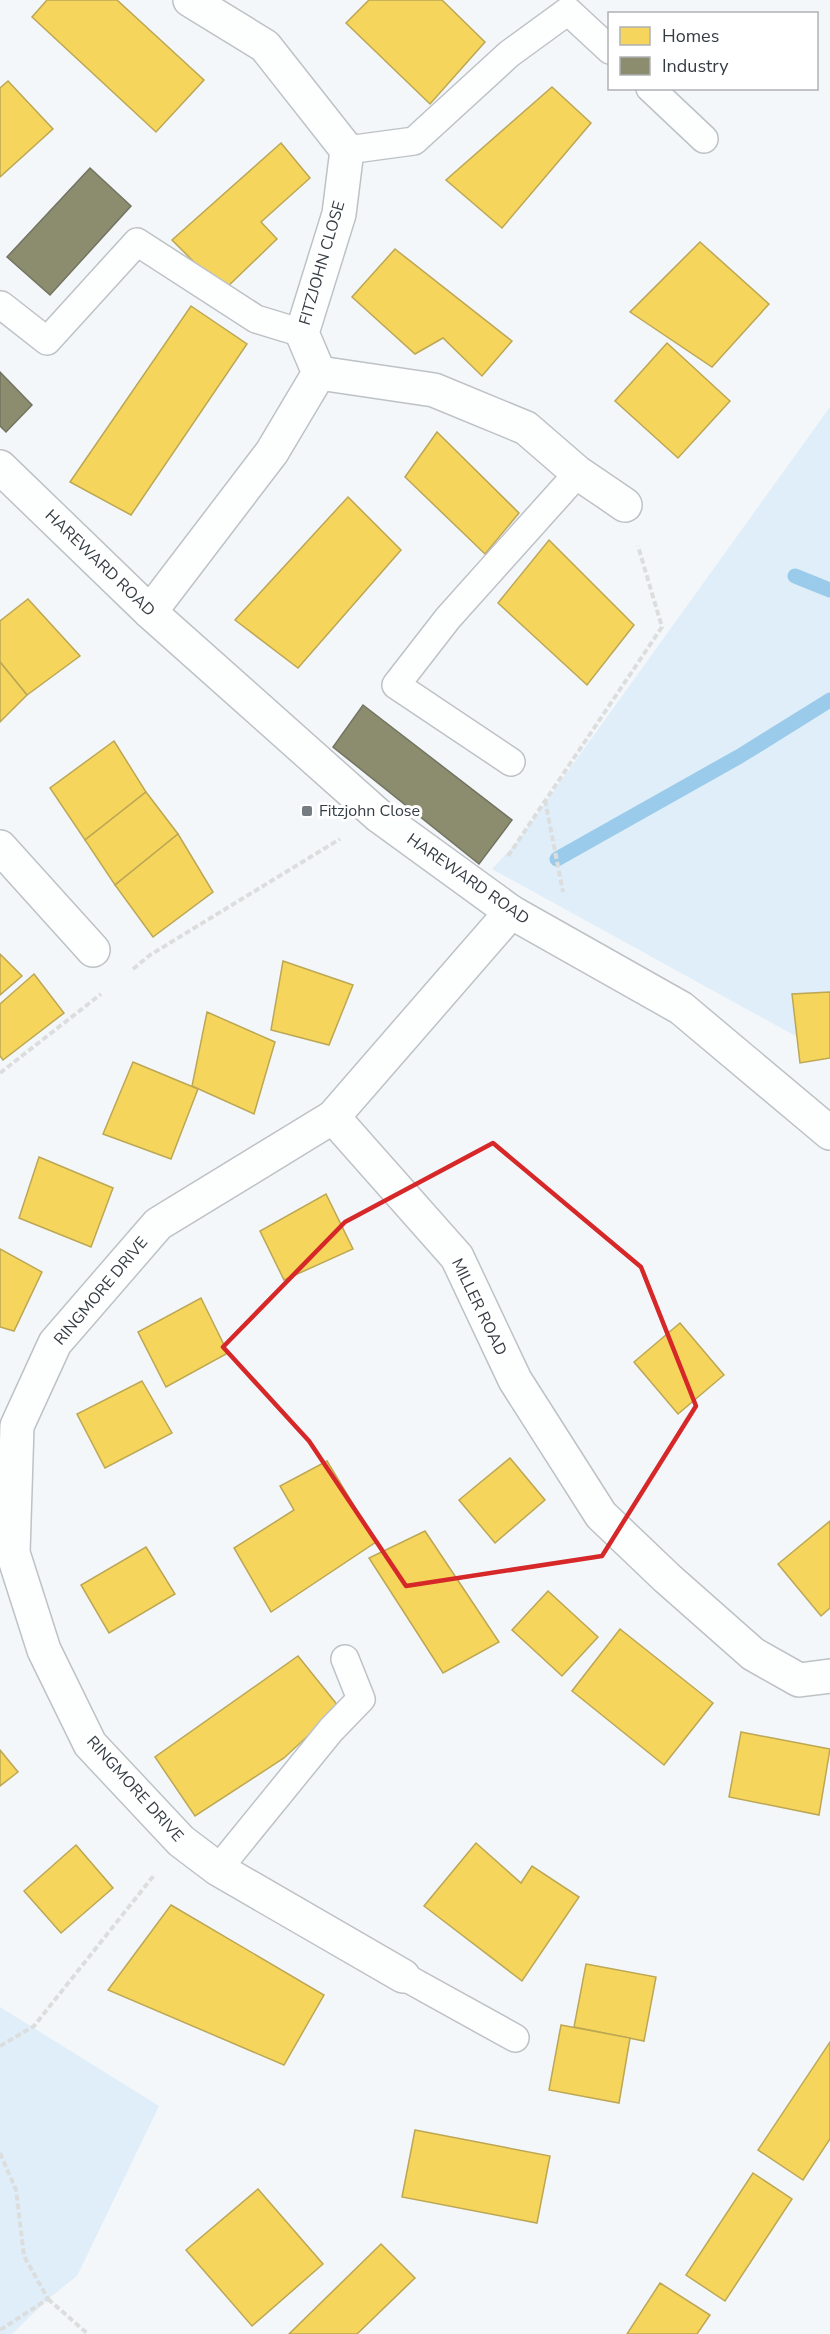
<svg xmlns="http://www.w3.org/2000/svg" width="830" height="2334" viewBox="0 0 830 2334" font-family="'Nunito Sans',sans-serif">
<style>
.green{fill:#dfeef9}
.homes{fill:#f6d55c;stroke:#bca754;stroke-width:1.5}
.industry{fill:#8c8c6e;stroke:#727461;stroke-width:1.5}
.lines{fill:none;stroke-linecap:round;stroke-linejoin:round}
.stream{stroke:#9acbea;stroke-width:15}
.service-casing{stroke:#bdc2c6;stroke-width:30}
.minor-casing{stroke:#bdc2c6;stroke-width:36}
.tertiary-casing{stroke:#bdc2c6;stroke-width:36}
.path{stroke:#dcdede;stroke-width:4;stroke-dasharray:6 3;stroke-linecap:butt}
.service{stroke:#fdfefe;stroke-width:27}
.minor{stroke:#fdfefe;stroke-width:33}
.tertiary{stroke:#fdfefe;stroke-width:33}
.marked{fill:none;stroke:#d62828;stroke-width:4.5;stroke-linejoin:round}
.poi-dot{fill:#777e83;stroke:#fff;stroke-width:2}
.labels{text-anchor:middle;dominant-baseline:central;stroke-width:6;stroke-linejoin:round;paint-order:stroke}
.street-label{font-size:16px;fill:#343d43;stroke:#fff}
.poi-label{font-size:16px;fill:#343d43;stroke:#fff;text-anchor:start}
</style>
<rect width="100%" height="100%" fill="#f4f7fa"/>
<!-- green -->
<g class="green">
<polygon points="830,407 830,1055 492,869 517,842"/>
<polygon points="0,2007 159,2106 77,2276 48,2299 12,2334 0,2334"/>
</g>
<!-- homes -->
<g class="homes">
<polygon points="47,0 117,0 204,80 156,132 32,17"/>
<polygon points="369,0 442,0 485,42 430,104 346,23"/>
<polygon points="8,81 53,129 0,177 0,88"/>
<polygon points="552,87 591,123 502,228 446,180"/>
<polygon points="281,143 310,178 261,222 277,239 223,291 172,240"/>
<polygon points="700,242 769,304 712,367 630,312"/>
<polygon points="395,249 512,341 482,376 443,338 415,354 352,297"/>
<polygon points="191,306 247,344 131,515 70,482"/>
<polygon points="667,343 730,401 678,458 615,401"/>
<polygon points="437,432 519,513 485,554 405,477"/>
<polygon points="348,497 401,550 298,668 235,620"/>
<polygon points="549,540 634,625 587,685 498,603"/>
<polygon points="28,599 80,656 27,695 0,662 0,621"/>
<polygon points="0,662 27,695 0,722"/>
<polygon points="114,741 146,792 85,840 50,788"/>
<polygon points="146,792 178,834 115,885 85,840"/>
<polygon points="178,834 213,892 153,937 115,885"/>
<polygon points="0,954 22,976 0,995"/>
<polygon points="283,961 353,985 329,1045 271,1030"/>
<polygon points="34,974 64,1013 3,1060 0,1056 0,1004"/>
<polygon points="830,992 830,1058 800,1063 792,994"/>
<polygon points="207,1012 275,1042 254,1114 192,1086"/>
<polygon points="133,1062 198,1089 171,1159 103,1134"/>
<polygon points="39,1157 113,1188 91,1247 19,1218"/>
<polygon points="326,1194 353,1249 284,1280 260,1231"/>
<polygon points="0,1249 42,1272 14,1331 0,1327"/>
<polygon points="201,1298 228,1353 166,1387 138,1332"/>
<polygon points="680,1323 724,1375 678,1414 634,1362"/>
<polygon points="142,1381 172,1433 105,1468 77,1414"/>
<polygon points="510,1458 545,1500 495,1543 459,1500"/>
<polygon points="327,1461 376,1542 271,1612 234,1548 294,1510 280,1486"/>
<polygon points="830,1521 830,1608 821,1616 778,1564"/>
<polygon points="425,1531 499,1642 443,1673 369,1558"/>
<polygon points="146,1547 175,1594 109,1633 81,1585"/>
<polygon points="548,1591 598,1637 562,1676 512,1630"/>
<polygon points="620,1629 713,1703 664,1765 572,1691"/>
<polygon points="298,1656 339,1707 284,1758 195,1816 155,1757"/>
<polygon points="741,1732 830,1749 819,1815 729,1797"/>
<polygon points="0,1750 18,1772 0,1786"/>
<polygon points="476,1843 521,1883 532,1866 579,1897 522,1981 424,1906"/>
<polygon points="76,1845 113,1888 61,1933 24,1891"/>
<polygon points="171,1905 324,1995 284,2065 108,1990"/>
<polygon points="586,1964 656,1977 644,2041 574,2027"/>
<polygon points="561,2025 630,2038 619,2103 549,2090"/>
<polygon points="830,2042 830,2139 803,2180 758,2150"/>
<polygon points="415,2130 550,2156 537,2223 402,2197"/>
<polygon points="753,2173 792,2199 725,2301 686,2275"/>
<polygon points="258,2189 323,2264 252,2326 186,2250"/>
<polygon points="381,2244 415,2278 357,2334 289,2334"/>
<polygon points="660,2283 710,2315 697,2334 627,2334"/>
</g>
<!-- industry -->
<g class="industry">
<polygon points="90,168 131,206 50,295 7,257"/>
<polygon points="0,372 32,405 6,432 0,426"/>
<polygon points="363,705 512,820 479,864 333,747"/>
</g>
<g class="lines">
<!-- stream -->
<g class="stream">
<polyline points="795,576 830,590"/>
<polyline points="557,859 740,756 830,700"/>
</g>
<!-- service casing -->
<g class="service-casing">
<g id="service">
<polyline points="650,88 704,139"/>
<polyline points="347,150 414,141 509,54 568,11 610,50"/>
<polyline points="1,305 47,341 137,242 256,319 302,333"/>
<polyline points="511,762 396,685 448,618 578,473"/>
<polyline points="218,1869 331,1730 361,1699 345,1659"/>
<polyline points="403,1976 515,2038"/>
</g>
</g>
<!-- minor casing -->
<g class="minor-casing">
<g id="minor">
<polyline points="319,373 434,390 526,428 578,473 625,505"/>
<polyline points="150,612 272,452 319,373 302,333 339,214 347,150 265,46 190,0"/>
<polyline points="0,847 93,950"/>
<polyline points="333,1117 457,1257 515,1380 601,1515 667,1578 753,1654 799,1680 830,1676"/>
<polyline points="403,1976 218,1869 181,1841 90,1744 44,1650 13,1553 17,1426 55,1343 158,1224 333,1117 511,912"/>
</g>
</g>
<!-- tertiary casing -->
<g class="tertiary-casing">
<polyline id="tertiary" points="0,467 150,612 379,816 511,912 681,1008 830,1133"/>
</g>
<!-- path -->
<g class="path">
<polyline points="545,800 563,892"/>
<polyline points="508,856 662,627 638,546"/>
<polyline points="133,969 150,955 340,839"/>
<polyline points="0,1073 101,994"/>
<polyline points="0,2046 34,2026 155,1874"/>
<polyline points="0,2153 16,2190 24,2256 48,2299 0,2330"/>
<polyline points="48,2299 88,2334"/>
</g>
<!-- service -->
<use href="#service" class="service"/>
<!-- minor -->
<use href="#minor" class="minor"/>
<!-- tertiary -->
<use href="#tertiary" class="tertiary"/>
</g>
<!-- marked area -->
<path class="marked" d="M493,1143L641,1267L696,1406L602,1556L406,1586L309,1441L223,1347L345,1222Z"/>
<!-- markers -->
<rect class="poi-dot" x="301" y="805" width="12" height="12" rx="3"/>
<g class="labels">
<!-- street labels -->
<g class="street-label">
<text transform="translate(322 263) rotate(-74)">FITZJOHN CLOSE</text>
<text transform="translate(100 563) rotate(44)">HAREWARD ROAD</text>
<text transform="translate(468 879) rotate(35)">HAREWARD ROAD</text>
<text transform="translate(101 1291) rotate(-50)">RINGMORE DRIVE</text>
<text transform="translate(479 1307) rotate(64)">MILLER ROAD</text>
<text transform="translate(135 1789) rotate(48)">RINGMORE DRIVE</text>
</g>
<!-- poi labels -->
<g class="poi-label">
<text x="319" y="811">Fitzjohn Close</text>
</g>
</g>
<!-- legend -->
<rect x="608" y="12" width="210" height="78" fill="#ffffff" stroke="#aeb1b4" stroke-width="1.5"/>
<rect x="620" y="27" width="30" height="18" fill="#f6d55c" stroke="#aeb1b4" stroke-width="1.5"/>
<text x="662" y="42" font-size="18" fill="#343d43">Homes</text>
<rect x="620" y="57" width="30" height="18" fill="#8c8c6e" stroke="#aeb1b4" stroke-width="1.5"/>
<text x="662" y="72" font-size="18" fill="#343d43">Industry</text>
</svg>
